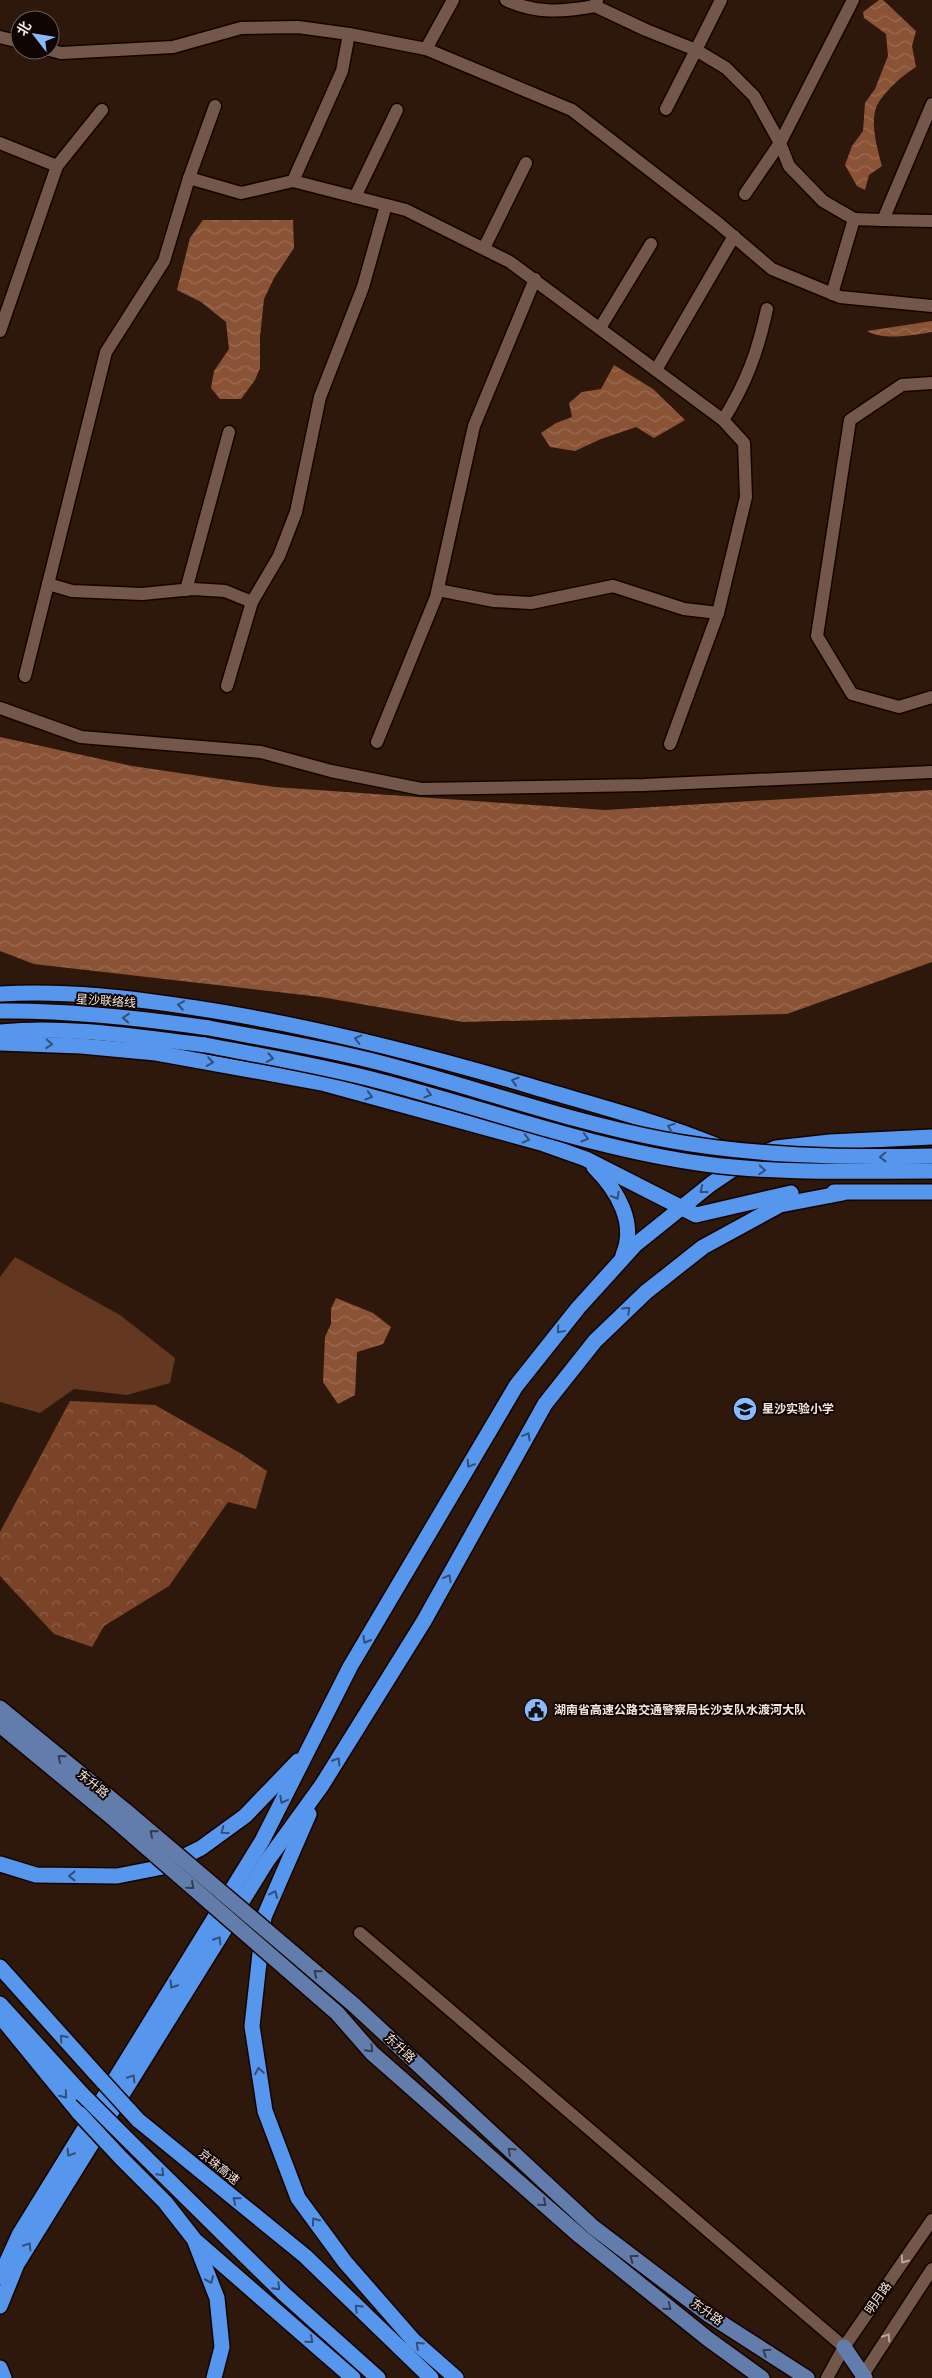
<svg xmlns="http://www.w3.org/2000/svg" width="932" height="2378" viewBox="0 0 932 2378" font-family="'Crimson Pro','Noto Sans SC',serif">
<style>
.forest{fill:url(#forest-crowns)}
.park{fill:#643720}
.water{fill:url(#water-waves)}
.lines{fill:none;stroke-linecap:round;stroke-linejoin:round}
.minor-casing{stroke:#150300;stroke-width:15}
.major-casing{stroke:#150300;stroke-width:18}
.highway-casing{stroke:#150300;stroke-width:18}
.minor{stroke:#72574a;stroke-width:12}
.major{stroke:#627dac;stroke-width:15}
.highway{stroke:#5796ed;stroke-width:15}
.major-bridge-casing{stroke:#150300;stroke-width:18;stroke-linecap:butt}
.highway-bridge-casing{stroke:#150300;stroke-width:18;stroke-linecap:butt}
.major-bridge{stroke:#627dac;stroke-width:15}
.highway-bridge{stroke:#5796ed;stroke-width:15}
.oneway{stroke:#334e78}
.oneway2{stroke:#343c4f}
.oneway3{stroke:#baa59b}
.labels{text-anchor:middle;dominant-baseline:central;stroke-width:4;stroke-linejoin:round;paint-order:stroke}
.street-label{font-size:12px;fill:#f5e5de;stroke:#0f0603}
.poi-label{font-size:12px;font-weight:bold;fill:#f5e5de;stroke:#0f0603;text-anchor:start}
</style>
<defs>
<pattern id="forest-crowns" width="20" height="18" patternUnits="userSpaceOnUse" patternTransform="scale(1.25)"><rect width="20" height="18" fill="#7b4428"/><path d="M2 6a3 3 0 1 1 6 0M12 15a3 3 0 1 1 6 0" fill="none" stroke="#8e5f47"/></pattern>
<pattern id="water-waves" width="16" height="10" patternUnits="userSpaceOnUse" patternTransform="scale(1.25)"><rect width="16" height="10" fill="#8b5336"/><path d="M0 5q4-4 8 0t8 0" fill="none" stroke="#9c6c53"/></pattern>
</defs>
<rect width="100%" height="100%" fill="#2e180c"/>
<!-- forest -->
<polygon class="forest" points="70,1401 155,1405 240,1453 267,1471 256,1509 228,1502 169,1586 104,1626 92,1647 54,1634 0,1576 0,1532"/>
<!-- park -->
<polygon class="park" points="15,1257 120,1315 175,1358 170,1383 127,1395 74,1389 40,1413 0,1402 0,1277"/>
<!-- water -->
<g class="water">
<path d="M879,0H883L916,31L912,46L916,67C904,74 881,94 876,108C870,124 878,151 882,166L869,175L865,190L857,186L845,165L852,146L863,131L865,103L875,89L888,56L886,34L864,18L863,12Z"/>
<polygon points="203,220 293,220 294,248 274,278 264,299 260,337 260,368 255,380 241,399 220,399 211,388 214,371 229,349 226,322 201,302 177,290 190,238"/>
<path d="M932,321V332C913,335 884,341 867,331Z"/>
<polygon points="614,365 653,389 685,420 654,438 636,427 601,439 575,451 550,447 541,433 556,423 572,417 569,403 582,392 601,389"/>
<polygon points="0,737 132,766 275,787 605,810 932,790 932,962 787,1014 463,1022 321,997 34,964 0,951"/>
<polygon points="336,1298 373,1313 391,1327 383,1344 357,1352 355,1395 338,1404 323,1382 325,1337 331,1324 331,1309"/>
</g>
<g class="lines">
<!-- minor casing -->
<g class="minor-casing">
<g id="minor">
<path d="M506,0C537,14 562,12 595,6"/>
<polyline points="597,0 595,6 646,30 696,50 666,109"/>
<polyline points="721,0 696,50 726,68 754,96 780,143 789,166 823,201 854,219"/>
<polyline points="0,37 20,42"/>
<polyline points="426,49 453,0"/>
<polyline points="50,50 61,53 173,47 241,28 298,27 349,34 426,49 572,110 718,223 772,269 840,297 932,306"/>
<polyline points="932,104 883,220 932,221"/>
<polyline points="0,143 57,166"/>
<polyline points="189,178 241,193 293,181 406,210 510,262 723,420 744,443 746,497 718,613 670,744"/>
<polyline points="293,181 342,71 349,34"/>
<polyline points="745,194 780,143 853,0"/>
<polyline points="355,197 397,110"/>
<polyline points="484,248 526,163"/>
<polyline points="832,294 854,219 883,220"/>
<polyline points="600,328 651,244"/>
<polyline points="0,331 57,166 102,110"/>
<polyline points="656,370 734,236"/>
<polyline points="932,383 902,385 850,420 817,636 852,694 899,707 932,697"/>
<path d="M723,420C746,384 758,351 767,309"/>
<polyline points="48,584 72,591 142,594 193,589 225,591 252,602"/>
<polyline points="186,590 229,432"/>
<polyline points="438,590 494,601 531,603 613,586 684,609 718,613"/>
<polyline points="25,676 106,352 164,261 189,178 215,106"/>
<polyline points="227,686 252,602 279,556 296,512 320,397 363,287 386,205"/>
<polyline points="0,708 81,737 261,752 331,771 421,789 644,785 932,772"/>
<polyline points="377,742 436,597 474,426 535,279"/>
<polyline points="360,1933 844,2347"/>
<polyline points="827,2378 844,2347 932,2220"/>
<polyline points="861,2378 932,2269"/>
</g>
</g>
<!-- major casing -->
<g class="major-casing">
<g id="major">
<polyline points="0,1708 126,1811"/>
<polyline points="0,1725 115,1820"/>
<polyline points="354,2005 593,2227 709,2315 807,2378"/>
<polyline points="337,2013 372,2053 580,2236 708,2339 762,2378"/>
<polyline points="844,2347 865,2378"/>
</g>
</g>
<!-- highway casing -->
<g class="highway-casing">
<g id="highway">
<path d="M0,994C66,990 131,998 196,1008C308,1025 418,1053 527,1085C590,1104 654,1120 715,1145"/>
<path d="M0,1011C70,1010 140,1018 209,1028"/>
<path d="M0,1032C68,1025 137,1037 205,1045"/>
<polyline points="0,1043 81,1046 156,1053 322,1083 541,1143 586,1159 696,1215 791,1193"/>
<path d="M594,1167C617,1190 637,1223 623,1255"/>
<polyline points="834,1192 932,1192"/>
<polyline points="309,1814 264,1917 252,2026 265,2111 298,2198 345,2262 414,2341 456,2378"/>
<polyline points="0,1864 36,1875 117,1876 163,1867 201,1848 245,1816 298,1761"/>
<polyline points="0,1967 96,2074"/>
<polyline points="0,2004 82,2094"/>
<polyline points="0,2016 80,2114"/>
<polyline points="138,2120 305,2256 431,2378"/>
<polyline points="127,2139 283,2293 378,2378"/>
<polyline points="121,2158 165,2202 194,2239 217,2298 222,2347 214,2378"/>
<polyline points="197,2242 353,2378"/>
<polyline points="0,2277 19,2235 262,1841 350,1667 516,1386 578,1308 635,1245 711,1184 748,1159 776,1148 830,1142 932,1137"/>
<polyline points="0,2306 17,2264 267,1861 322,1785 424,1621 545,1404 595,1341 646,1292 703,1247 780,1205 843,1193"/>
<polyline points="0,2368 4,2378"/>
</g>
</g>
<!-- minor -->
<use href="#minor" class="minor"/>
<!-- major -->
<use href="#major" class="major"/>
<!-- highway -->
<use href="#highway" class="highway"/>
<!-- major-bridge casing -->
<g class="major-bridge-casing">
<g id="major-bridge">
<polyline points="126,1811 354,2005"/>
<polyline points="115,1820 337,2013"/>
</g>
</g>
<!-- highway-bridge casing -->
<g class="highway-bridge-casing">
<g id="highway-bridge">
<path d="M209,1028C262,1038 316,1047 369,1060C466,1084 562,1120 661,1139C750,1156 841,1158 932,1156"/>
<path d="M205,1045C263,1056 322,1066 379,1081C487,1109 594,1149 705,1164C780,1174 857,1171 932,1171"/>
<polyline points="96,2074 138,2120"/>
<polyline points="82,2094 127,2139"/>
<polyline points="80,2114 121,2158"/>
</g>
</g>
<!-- major-bridge -->
<use href="#major-bridge" class="major-bridge"/>
<!-- highway-bridge -->
<use href="#highway-bridge" class="highway-bridge"/>
</g>
<!-- one-way arrows -->
<defs><path id="oneway-chevron" d="M-2-3.5L2.5 0L-2 3.5" fill="none" stroke-width="1.6" stroke-linecap="round" stroke-linejoin="round" transform="scale(1.25)"/></defs>
<g class="oneway">
<use href="#oneway-chevron" transform="translate(181 1005) rotate(-172)"/>
<use href="#oneway-chevron" transform="translate(126 1018) rotate(-176)"/>
<use href="#oneway-chevron" transform="translate(358 1039) rotate(-166)"/>
<use href="#oneway-chevron" transform="translate(49 1044) rotate(4)"/>
<use href="#oneway-chevron" transform="translate(270 1058) rotate(11)"/>
<use href="#oneway-chevron" transform="translate(210 1062) rotate(9)"/>
<use href="#oneway-chevron" transform="translate(515 1081) rotate(-163)"/>
<use href="#oneway-chevron" transform="translate(428 1094) rotate(16)"/>
<use href="#oneway-chevron" transform="translate(369 1096) rotate(16)"/>
<use href="#oneway-chevron" transform="translate(671 1127) rotate(-161)"/>
<use href="#oneway-chevron" transform="translate(585 1138) rotate(16)"/>
<use href="#oneway-chevron" transform="translate(526 1139) rotate(15)"/>
<use href="#oneway-chevron" transform="translate(883 1157) rotate(179)"/>
<use href="#oneway-chevron" transform="translate(762 1170) rotate(3)"/>
<use href="#oneway-chevron" transform="translate(703 1190) rotate(142)"/>
<use href="#oneway-chevron" transform="translate(616 1196) rotate(61)"/>
<use href="#oneway-chevron" transform="translate(627 1310) rotate(-44)"/>
<use href="#oneway-chevron" transform="translate(560 1330) rotate(130)"/>
<use href="#oneway-chevron" transform="translate(527 1436) rotate(-61)"/>
<use href="#oneway-chevron" transform="translate(470 1464) rotate(121)"/>
<use href="#oneway-chevron" transform="translate(448 1578) rotate(-61)"/>
<use href="#oneway-chevron" transform="translate(366 1640) rotate(120)"/>
<use href="#oneway-chevron" transform="translate(337 1761) rotate(-58)"/>
<use href="#oneway-chevron" transform="translate(283 1800) rotate(118)"/>
<use href="#oneway-chevron" transform="translate(224 1831) rotate(144)"/>
<use href="#oneway-chevron" transform="translate(72 1876) rotate(-180)"/>
<use href="#oneway-chevron" transform="translate(274 1894) rotate(-66)"/>
<use href="#oneway-chevron" transform="translate(218 1940) rotate(-58)"/>
<use href="#oneway-chevron" transform="translate(173 1985) rotate(122)"/>
<use href="#oneway-chevron" transform="translate(63 2038) rotate(-132)"/>
<use href="#oneway-chevron" transform="translate(259 2071) rotate(-99)"/>
<use href="#oneway-chevron" transform="translate(132 2078) rotate(-58)"/>
<use href="#oneway-chevron" transform="translate(64 2095) rotate(51)"/>
<use href="#oneway-chevron" transform="translate(70 2153) rotate(122)"/>
<use href="#oneway-chevron" transform="translate(161 2173) rotate(45)"/>
<use href="#oneway-chevron" transform="translate(236 2200) rotate(-141)"/>
<use href="#oneway-chevron" transform="translate(315 2221) rotate(-126)"/>
<use href="#oneway-chevron" transform="translate(28 2246) rotate(-58)"/>
<use href="#oneway-chevron" transform="translate(210 2280) rotate(68)"/>
<use href="#oneway-chevron" transform="translate(277 2287) rotate(45)"/>
<use href="#oneway-chevron" transform="translate(358 2308) rotate(-136)"/>
<use href="#oneway-chevron" transform="translate(310 2340) rotate(41)"/>
<use href="#oneway-chevron" transform="translate(419 2345) rotate(-137)"/>
</g>
<g class="oneway2">
<use href="#oneway-chevron" transform="translate(61 1758) rotate(-141)"/>
<use href="#oneway-chevron" transform="translate(153 1833) rotate(-140)"/>
<use href="#oneway-chevron" transform="translate(191 1886) rotate(41)"/>
<use href="#oneway-chevron" transform="translate(317 1973) rotate(-140)"/>
<use href="#oneway-chevron" transform="translate(370 2049) rotate(47)"/>
<use href="#oneway-chevron" transform="translate(511 2151) rotate(-137)"/>
<use href="#oneway-chevron" transform="translate(543 2203) rotate(41)"/>
<use href="#oneway-chevron" transform="translate(633 2258) rotate(-143)"/>
<use href="#oneway-chevron" transform="translate(668 2307) rotate(39)"/>
<use href="#oneway-chevron" transform="translate(766 2352) rotate(-147)"/>
</g>
<g class="oneway3">
<use href="#oneway-chevron" transform="translate(904 2260) rotate(125)"/>
<use href="#oneway-chevron" transform="translate(887 2337) rotate(-57)"/>
</g>
<!-- icons -->
<defs>
<g id="school-disc" transform="scale(1.25)"><circle r="9.5" fill="#8abafc" stroke="#0f0603"/><path d="M0-5L7-2L0 1L-7-2ZM-4 1L0 2.5L4 1V4Q0 6-4 4Z" fill="#111"/></g>
<g id="civic-disc" transform="scale(1.25)"><circle r="9.5" fill="#8abafc" stroke="#0f0603"/><path d="M-.6-6.5H3V-4.5H.6V-3L4-1V1h2V6H-6V1h2V-1L-.6-3ZM-1.2 2.5V6h2.4V2.5Z" fill="#111"/></g>
</defs>
<g fill-rule="evenodd">
<use href="#school-disc" x="745" y="1409"/>
<use href="#civic-disc" x="536" y="1710"/>
</g>
<g class="labels">
<!-- street labels -->
<g class="street-label">
<text transform="translate(106 1001) rotate(4)">星沙联络线</text>
<text transform="translate(93 1784) rotate(39)">东升路</text>
<text transform="translate(400 2048) rotate(43)">东升路</text>
<text transform="translate(219 2167) rotate(39)">京珠高速</text>
<text transform="translate(878 2298) rotate(-55)">明月路</text>
<text transform="translate(707 2312) rotate(35)">东升路</text>
</g>
<!-- poi labels -->
<g class="poi-label">
<text x="762" y="1409">星沙实验小学</text>
<text x="554" y="1710">湖南省高速公路交通警察局长沙支队水渡河大队</text>
</g>
</g>
<!-- north arrow -->
<g transform="translate(35 35) rotate(301)"><circle r="24" fill="#0f0603" stroke="#6b5f5b"/>
<path d="M0-4L9 19L0 12L-9 19Z" fill="#8abafc"/>
<text y="-8" font-size="14" font-weight="bold" text-anchor="middle" fill="#f5e5de">北</text>
</g>
</svg>
